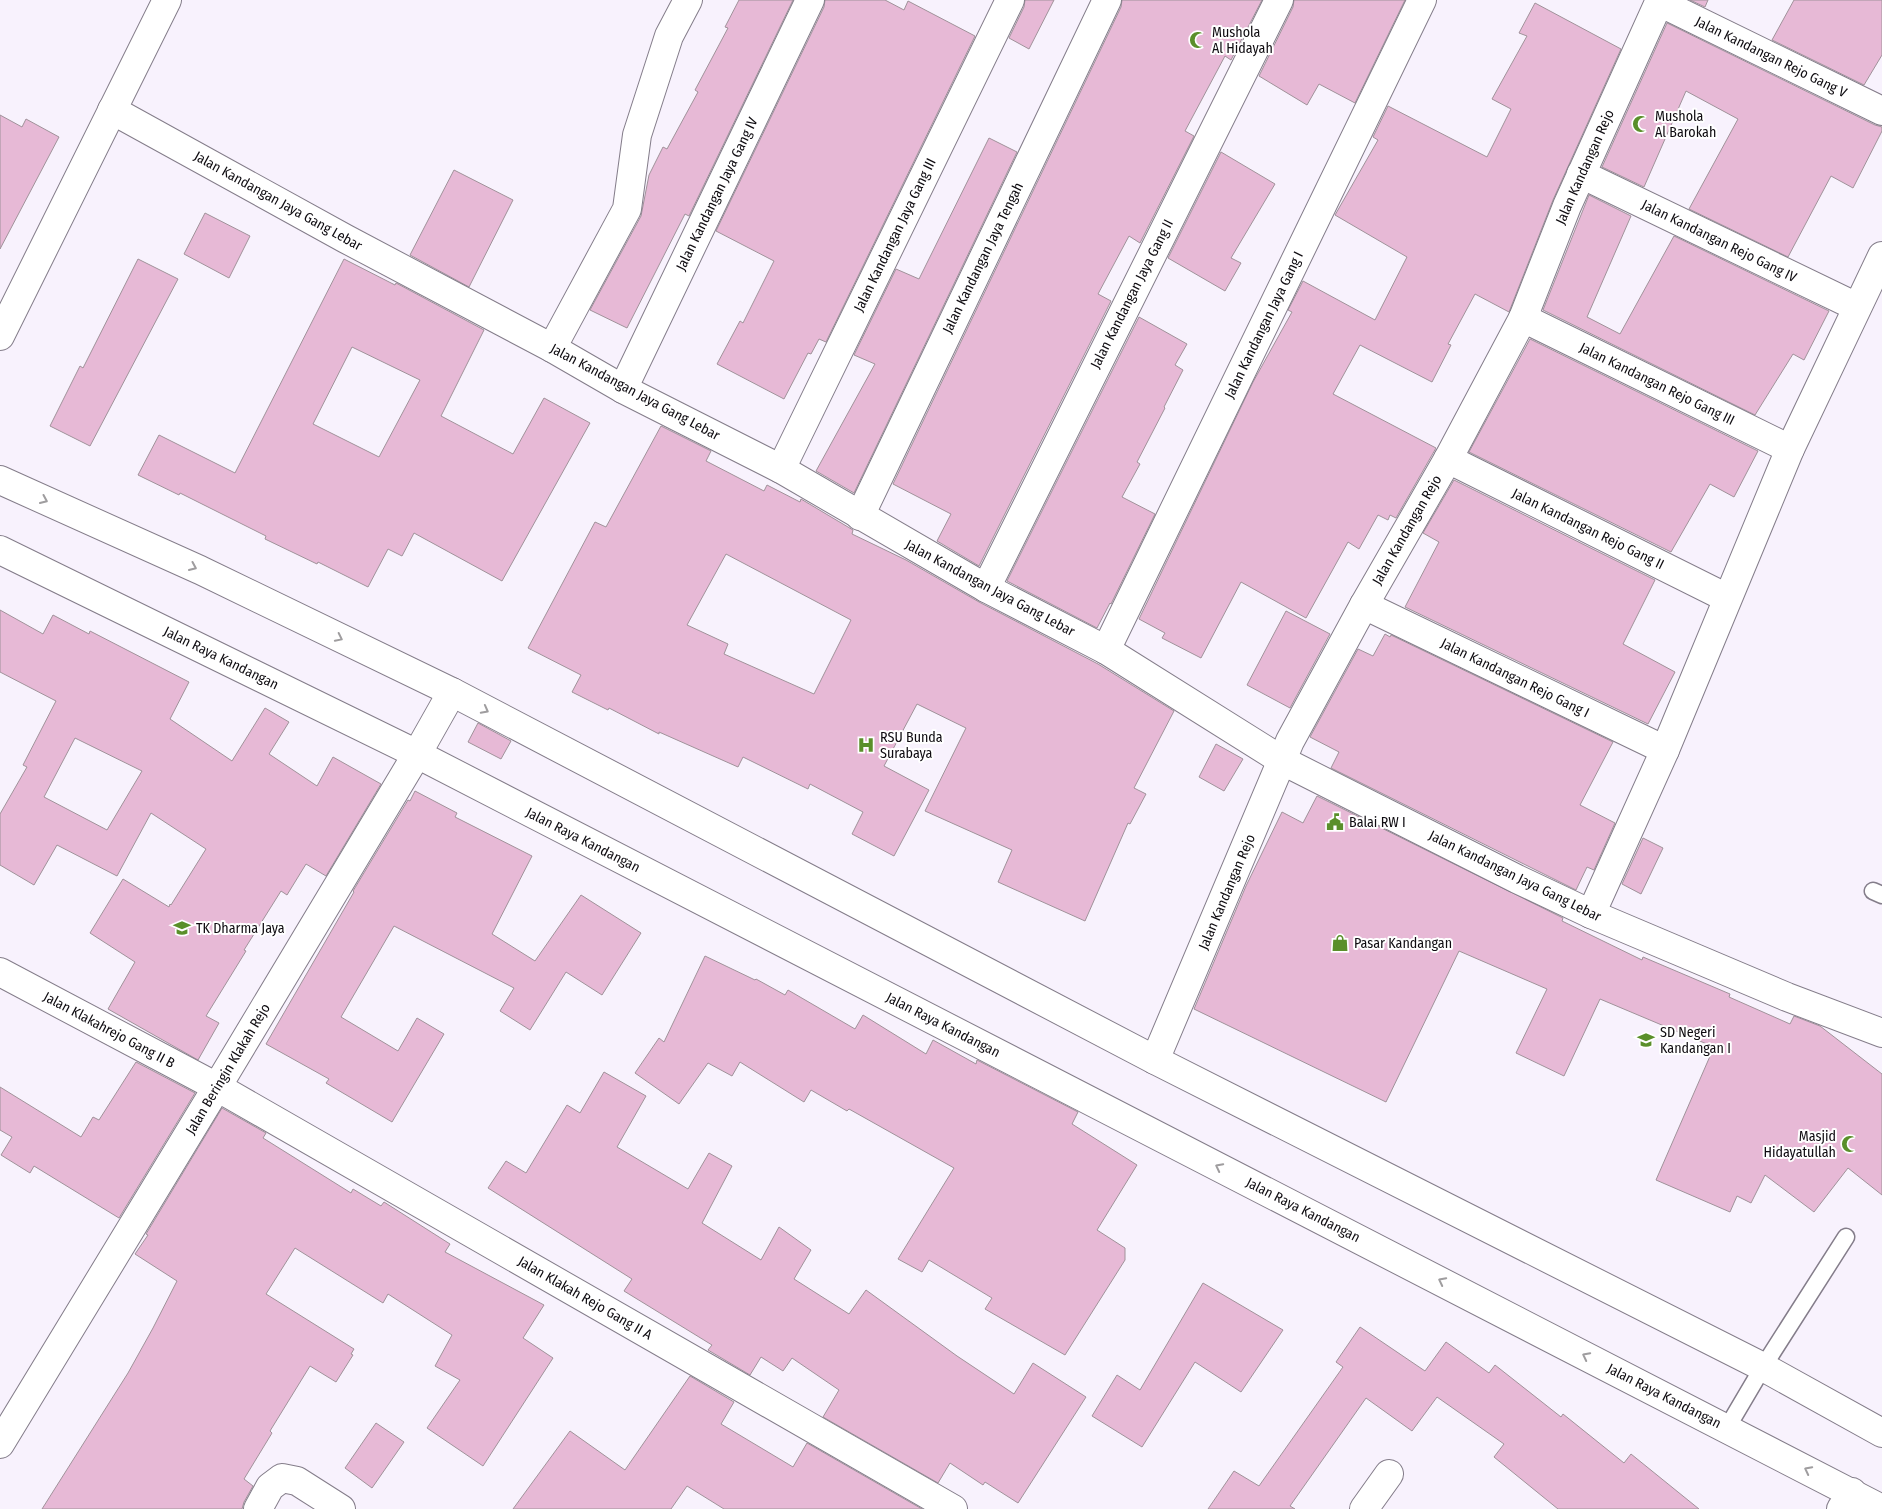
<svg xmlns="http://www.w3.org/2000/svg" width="1882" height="1509" viewBox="0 0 1882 1509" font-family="'Fira Sans Condensed',sans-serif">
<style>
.building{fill:#e7b9d6;stroke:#a0929a;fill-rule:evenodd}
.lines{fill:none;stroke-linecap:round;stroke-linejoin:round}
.lane-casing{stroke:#847d8a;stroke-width:19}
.street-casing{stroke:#847d8a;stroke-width:30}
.secondary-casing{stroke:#847d8a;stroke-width:30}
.lane{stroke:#fff;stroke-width:16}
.street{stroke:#fff;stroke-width:28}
.secondary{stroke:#fff;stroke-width:28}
.oneway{stroke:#9f9d9f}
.labels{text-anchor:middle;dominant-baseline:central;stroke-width:4;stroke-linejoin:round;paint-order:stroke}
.poi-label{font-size:14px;fill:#0e0b10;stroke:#fff;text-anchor:start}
.street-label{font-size:14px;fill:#0e0b10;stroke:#fff}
</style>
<rect width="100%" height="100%" fill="#f8f2fd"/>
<!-- building -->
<g class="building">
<polygon points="739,0 793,0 689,216 685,214 627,328 590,310 641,216 649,175 663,147 667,149 698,92 695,90 728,28 725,27"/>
<polygon points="825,0 885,0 904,10 908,1 975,36 826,342 819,339 811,354 808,353 784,399 717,364 740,321 743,323 774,261 716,231 824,7"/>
<polygon points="1025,0 1054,0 1029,49 1009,38 1024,7"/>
<polygon points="1122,0 1262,0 1231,60 1225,56 1185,131 1194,136 1140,243 1129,236 1098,294 1111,301 979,566 937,541 951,514 893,484 1121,7"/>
<polygon points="1294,0 1405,0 1355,103 1319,84 1307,105 1259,76 1293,7"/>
<polygon points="1690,0 1708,0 1705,7"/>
<polygon points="1794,0 1882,0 1882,55 1864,85 1772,40"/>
<polygon points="1535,3 1621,49 1553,200 1509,312 1475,294 1448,344 1451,345 1432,382 1360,345 1333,394 1436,448 1396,518 1390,515 1388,520 1378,515 1359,549 1348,542 1306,618 1241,582 1201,658 1162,638 1165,633 1139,619 1253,382 1292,312 1288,310 1303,281 1375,320 1407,257 1335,215 1378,140 1373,137 1388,106 1487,157 1511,109 1492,99 1527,36 1519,33"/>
<polygon points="1667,23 1875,125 1882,127 1882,131 1853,188 1831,176 1788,257 1689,209 1738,119 1686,91 1644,187 1602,167"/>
<polygon points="0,115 22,127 26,119 59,137 0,249"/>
<polygon points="989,138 1017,152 854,493 816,471 875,364 854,355 896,269 919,279"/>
<polygon points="1221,152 1275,184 1231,258 1241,263 1225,291 1168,258"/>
<polygon points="454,170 513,200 469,287 410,255"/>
<polygon points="1589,195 1631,216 1587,317 1620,334 1674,236 1829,311 1804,360 1793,354 1755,415 1543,310"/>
<polygon points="205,213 250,236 229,278 184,254"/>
<polygon points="138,259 178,279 90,446 50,426 80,366 83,368"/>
<path d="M344,259L395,285L396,283L484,330L441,416L513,454L544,398L590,423L502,581L414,533L402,556L388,549L368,587L318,562L317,564L265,539L266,536L180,493L179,495L138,475L159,435L235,473ZM352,347L420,380L379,457L313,424Z"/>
<polygon points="1139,317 1187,344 1175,365 1183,370 1164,407 1165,408 1137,462 1140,464 1122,497 1155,514 1111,604 1110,603 1097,628 1007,581"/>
<polygon points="1530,339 1758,451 1734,497 1710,484 1671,552 1469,452"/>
<path d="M661,426L711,451L706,461L764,491L767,485L800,502L801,499L853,530L852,534L906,560L979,602L1098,664L1174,711L1134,788L1146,794L1130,824L1128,823L1085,921L998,882L1012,850L925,811L966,728L917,704L884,766L929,790L894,856L852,834L863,812L810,784L808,789L743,757L738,767L659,732V734L609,708L608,710L572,692L581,675L528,648L595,522L606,527ZM726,554L851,620L814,694L724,654L728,644L687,625Z"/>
<polygon points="1454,480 1655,580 1623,644 1675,672 1648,724 1405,607 1439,542 1423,533"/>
<path d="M0,610L43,634L53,615L89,634L90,631L189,682L170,719L232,761L265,708L289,722L269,754L317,786L333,757L381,784L326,876L306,864L287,895L281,891L244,950L246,951L206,1016L219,1023L198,1060L108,1009L135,962L90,933L123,879L169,907L170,904L171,905L206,849L151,813L117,876L57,845L34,885L0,865V814L27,767L23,765L56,701L0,672ZM75,738L142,771L107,830L44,797Z"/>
<polygon points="1286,611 1330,634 1290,708 1247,685"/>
<polygon points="1385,634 1390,637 1391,635 1613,742 1580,805 1615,823 1594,870 1587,867 1576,890 1331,768 1339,752 1310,737 1358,649 1373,656"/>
<polygon points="478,723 511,741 501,759 468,742"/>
<polygon points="1216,744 1243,759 1224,791 1199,777"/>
<polygon points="415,791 457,813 455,817 532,856 492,934 535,961 581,895 641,933 602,995 566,972 530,1030 500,1011 514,988 394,926 341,1017 398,1051 417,1018 444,1034 392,1122 326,1083 329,1079 266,1044 354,892 353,891 408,800 410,801"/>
<polygon points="1317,796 1563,918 1562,921 1642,960 1643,957 1730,994 1729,997 1790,1024 1794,1016 1820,1026 1882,1074 1882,1195 1848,1168 1814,1212 1765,1175 1751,1203 1737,1196 1730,1212 1656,1180 1714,1047 1600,999 1564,1076 1516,1053 1547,989 1459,951 1386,1102 1194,1009 1246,886 1282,812 1303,823"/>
<polygon points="1643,838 1663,848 1641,894 1622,884"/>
<polygon points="705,956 755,980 756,979 785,995 788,990 855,1029 863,1015 926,1054 933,1040 976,1064 977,1060 1078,1112 1072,1124 1137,1165 1097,1230 1125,1248 1125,1260 1065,1355 985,1309 992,1298 929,1260 922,1272 898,1259 954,1168 849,1109 847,1111 811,1090 804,1102 740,1062 732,1076 708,1063 679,1104 635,1073 659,1038 664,1042"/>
<polygon points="136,1062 195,1093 119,1218 34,1166 30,1173 1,1155 12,1137 0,1130 0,1087 81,1137 93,1117 99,1120"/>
<polygon points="604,1072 646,1096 617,1147 688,1189 709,1153 732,1166 702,1223 761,1260 779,1227 811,1250 794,1279 849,1314 866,1290 957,1356 1014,1394 1033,1363 1086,1397 1018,1503 985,1482 983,1485 950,1463 938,1483 823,1417 839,1390 792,1358 783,1371 761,1357 750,1375 708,1350 712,1345 624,1291 632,1279 488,1188 506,1161 526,1173 567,1105 580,1113"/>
<polygon points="222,1108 266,1133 263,1138 351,1193 353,1189 381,1206 384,1202 450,1244 445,1252 544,1305 523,1338 553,1358 483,1466 427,1428 460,1380 435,1366 452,1335 388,1294 383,1303 295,1248 266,1294 354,1349 351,1354 353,1355 336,1382 310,1366 270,1431 272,1433 244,1479 253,1486 244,1502 242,1509 42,1509 128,1373 153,1328 177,1281 135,1254 148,1235 146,1234"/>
<polygon points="1203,1283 1283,1330 1241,1392 1195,1362 1142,1447 1092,1416 1117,1375 1140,1390"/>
<polygon points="1360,1327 1425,1371 1446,1342 1489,1373 1495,1365 1561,1417 1563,1414 1624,1463 1631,1454 1699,1509 1558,1509 1494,1457 1504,1444 1437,1397 1412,1431 1366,1398 1290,1506 1295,1509 1208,1509 1234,1471 1259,1486 1343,1367 1336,1362"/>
<polygon points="690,1376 734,1402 721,1424 793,1467 807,1443 922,1509 724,1509 687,1486 671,1509 513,1509 570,1431 625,1470"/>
<polygon points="376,1423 404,1442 372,1488 345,1468"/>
</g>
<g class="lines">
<!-- lane casing -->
<g class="lane-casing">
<g id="lane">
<polyline points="1873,891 1882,895"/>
<polyline points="1727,1428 1763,1367 1846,1237"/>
</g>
</g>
<!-- street casing -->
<g class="street-casing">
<g id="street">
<polyline points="1659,2 1882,111"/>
<polyline points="112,110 346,239 552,348 623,389 781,469 986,588 1106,650 1283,761 1517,879 1591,914 1787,997 1882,1033"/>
<polyline points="1581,174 1857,307"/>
<polyline points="1523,318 1790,449"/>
<polyline points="0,336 167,0"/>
<polyline points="552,348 627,209 637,135 669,36 688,0"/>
<polyline points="623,389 810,0"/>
<polyline points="1448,459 1727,598"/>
<polyline points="781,469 1010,0"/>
<polyline points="860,516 1107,0"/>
<polyline points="986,588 1279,0"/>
<polyline points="1364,605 1665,750"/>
<polyline points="1106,650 1422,0"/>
<polyline points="1591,914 1665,750 1790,449 1882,256"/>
<polyline points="0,972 217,1087 953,1509"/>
<polyline points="1155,1060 1290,741 1364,605 1448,459 1523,318 1567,206 1660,0"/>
<polyline points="258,1509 270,1487 282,1478 297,1481 341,1509"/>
<polyline points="1364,1509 1389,1474"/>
<polyline points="1841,1509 1852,1492"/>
</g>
</g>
<!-- secondary casing -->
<g class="secondary-casing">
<g id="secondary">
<polyline points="0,480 200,570 452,692 1155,1060 1763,1367 1882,1433"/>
<polyline points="0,550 417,754 1882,1509"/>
<polyline points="0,1444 217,1087 417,754 452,692"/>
</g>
</g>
<!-- lane -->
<use href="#lane" class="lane"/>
<!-- street -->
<use href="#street" class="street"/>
<!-- secondary -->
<use href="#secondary" class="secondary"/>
</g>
<!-- one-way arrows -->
<defs><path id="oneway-chevron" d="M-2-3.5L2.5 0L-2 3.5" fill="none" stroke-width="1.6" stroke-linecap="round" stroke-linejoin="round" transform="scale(1.25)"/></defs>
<g class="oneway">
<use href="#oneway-chevron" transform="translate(44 500) rotate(24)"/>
<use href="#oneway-chevron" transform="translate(193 567) rotate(24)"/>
<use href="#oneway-chevron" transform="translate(339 638) rotate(26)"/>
<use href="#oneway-chevron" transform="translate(485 710) rotate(28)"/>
<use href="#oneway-chevron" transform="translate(1219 1167) rotate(-153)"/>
<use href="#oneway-chevron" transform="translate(1442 1281) rotate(-153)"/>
<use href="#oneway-chevron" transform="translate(1586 1356) rotate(-153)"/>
<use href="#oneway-chevron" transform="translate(1808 1470) rotate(-153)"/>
</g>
<!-- icons -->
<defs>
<g id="mosque-bare" transform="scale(1.35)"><path d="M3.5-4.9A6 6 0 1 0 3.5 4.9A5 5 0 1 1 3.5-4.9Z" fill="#5a8f2a" stroke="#fff" stroke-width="2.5" paint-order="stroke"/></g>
<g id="hospital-bare" transform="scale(1.35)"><path d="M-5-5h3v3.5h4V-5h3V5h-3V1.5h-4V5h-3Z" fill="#5a8f2a" stroke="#fff" stroke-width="2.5" paint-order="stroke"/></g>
<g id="civic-bare" transform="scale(1.35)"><path d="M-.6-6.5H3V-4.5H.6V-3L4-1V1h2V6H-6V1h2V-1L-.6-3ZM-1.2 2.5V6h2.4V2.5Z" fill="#5a8f2a" stroke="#fff" stroke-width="2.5" paint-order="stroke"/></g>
<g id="school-bare" transform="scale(1.35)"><path d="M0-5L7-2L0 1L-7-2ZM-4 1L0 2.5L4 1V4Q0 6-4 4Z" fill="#5a8f2a" stroke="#fff" stroke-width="2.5" paint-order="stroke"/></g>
<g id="shop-bare" transform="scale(1.35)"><path d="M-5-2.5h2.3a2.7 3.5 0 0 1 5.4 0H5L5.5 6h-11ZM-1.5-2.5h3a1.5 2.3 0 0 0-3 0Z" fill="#5a8f2a" stroke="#fff" stroke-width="2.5" paint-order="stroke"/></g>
</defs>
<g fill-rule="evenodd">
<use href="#mosque-bare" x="1198" y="40"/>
<use href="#mosque-bare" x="1641" y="124"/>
<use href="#hospital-bare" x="866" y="745"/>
<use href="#civic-bare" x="1335" y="822"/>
<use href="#school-bare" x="182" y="928"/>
<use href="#shop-bare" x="1340" y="943"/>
<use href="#school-bare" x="1646" y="1040"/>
<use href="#mosque-bare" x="1850" y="1144"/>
</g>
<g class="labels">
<!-- poi labels -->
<g class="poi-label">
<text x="1212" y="32">Mushola<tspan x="1212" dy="16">Al Hidayah</tspan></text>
<text x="1655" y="116">Mushola<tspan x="1655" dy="16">Al Barokah</tspan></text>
<text x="880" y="737">RSU Bunda<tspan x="880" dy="16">Surabaya</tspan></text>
<text x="1349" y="822">Balai RW I</text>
<text x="196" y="928">TK Dharma Jaya</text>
<text x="1354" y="943">Pasar Kandangan</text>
<text x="1660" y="1032">SD Negeri<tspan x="1660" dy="16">Kandangan I</tspan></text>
<text x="1836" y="1136" text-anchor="end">Masjid<tspan x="1836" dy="16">Hidayatullah</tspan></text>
</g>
<!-- street labels -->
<g class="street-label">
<text transform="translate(1771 57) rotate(26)">Jalan Kandangan Rejo Gang V</text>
<text transform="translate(1585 167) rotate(-66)">Jalan Kandangan Rejo</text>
<text transform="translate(717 194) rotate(-64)">Jalan Kandangan Jaya Gang IV</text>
<text transform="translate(278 201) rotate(29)">Jalan Kandangan Jaya Gang Lebar</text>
<text transform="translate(895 235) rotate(-64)">Jalan Kandangan Jaya Gang III</text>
<text transform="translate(1719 241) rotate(26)">Jalan Kandangan Rejo Gang IV</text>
<text transform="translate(983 258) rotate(-64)">Jalan Kandangan Jaya Tengah</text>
<text transform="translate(1132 294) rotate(-63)">Jalan Kandangan Jaya Gang II</text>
<text transform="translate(1264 325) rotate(-64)">Jalan Kandangan Jaya Gang I</text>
<text transform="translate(1657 384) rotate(26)">Jalan Kandangan Rejo Gang III</text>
<text transform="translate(635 392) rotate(28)">Jalan Kandangan Jaya Gang Lebar</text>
<text transform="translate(1588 529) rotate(26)">Jalan Kandangan Rejo Gang II</text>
<text transform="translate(1407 530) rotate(-60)">Jalan Kandangan Rejo</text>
<text transform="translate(990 588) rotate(28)">Jalan Kandangan Jaya Gang Lebar</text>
<text transform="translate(221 658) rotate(26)">Jalan Raya Kandangan</text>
<text transform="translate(1515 678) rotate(26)">Jalan Kandangan Rejo Gang I</text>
<text transform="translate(583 840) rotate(27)">Jalan Raya Kandangan</text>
<text transform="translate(1515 876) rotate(26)">Jalan Kandangan Jaya Gang Lebar</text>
<text transform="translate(1227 892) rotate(-67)">Jalan Kandangan Rejo</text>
<text transform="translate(943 1025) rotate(27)">Jalan Raya Kandangan</text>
<text transform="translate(109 1030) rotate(28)">Jalan Klakahrejo Gang II B</text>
<text transform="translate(228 1069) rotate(-59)">Jalan Beringin Klakah Rejo</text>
<text transform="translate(1303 1210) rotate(27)">Jalan Raya Kandangan</text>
<text transform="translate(585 1298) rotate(30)">Jalan Klakah Rejo Gang II A</text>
<text transform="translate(1664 1396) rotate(27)">Jalan Raya Kandangan</text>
</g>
</g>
</svg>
